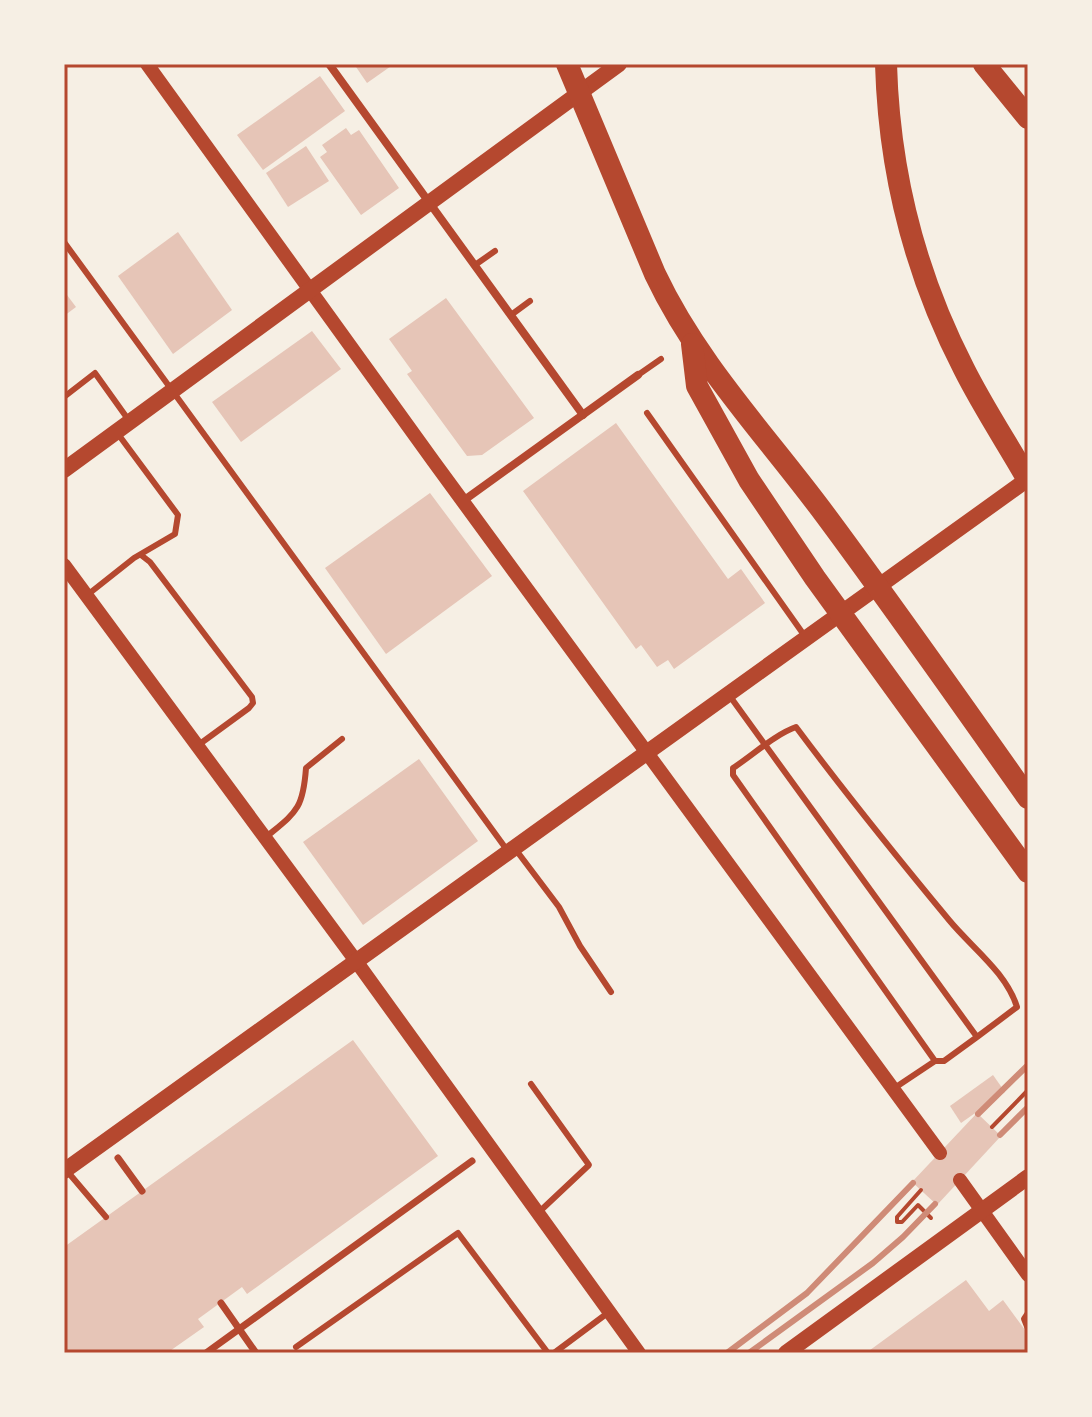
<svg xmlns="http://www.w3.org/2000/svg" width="1092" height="1417" viewBox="0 0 1092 1417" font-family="'Archivo Narrow',sans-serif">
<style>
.building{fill:#e6c5b7}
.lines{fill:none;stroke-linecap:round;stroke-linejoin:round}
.path{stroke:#b5482f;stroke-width:4}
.service{stroke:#b5482f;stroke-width:6}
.pedestrian{stroke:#b5482f;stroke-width:7}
.minor{stroke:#b5482f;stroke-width:8}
.tertiary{stroke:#b5482f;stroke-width:14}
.secondary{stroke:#b5482f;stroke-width:16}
.motorway{stroke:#b5482f;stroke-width:22}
.rail{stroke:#cf8b77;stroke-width:6}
.neatline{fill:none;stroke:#b5482f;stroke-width:3}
</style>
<rect width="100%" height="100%" fill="#f6efe4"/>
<!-- building -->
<g class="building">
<polygon points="354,64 394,64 367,83"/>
<polygon points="320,76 345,111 263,170 237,135"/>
<polygon points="346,128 351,135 359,130 399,188 361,215 320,157 327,152 322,145"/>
<polygon points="306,146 329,181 288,207 266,173"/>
<polygon points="178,232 232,310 173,354 118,276"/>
<polygon points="64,291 76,307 64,316"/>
<polygon points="446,298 534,418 482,455 467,456 407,374 412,371 389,339"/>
<polygon points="312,331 341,369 241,442 212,402"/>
<polygon points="616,423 728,579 741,569 765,603 674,669 668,660 657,667 641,645 636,649 523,491"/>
<polygon points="430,493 492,576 386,654 325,568"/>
<polygon points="419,759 478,841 363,925 303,842"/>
<polygon points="353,1040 438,1156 247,1294 242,1287 198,1319 204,1327 167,1353 64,1353 64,1247"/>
<polygon points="993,1075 1005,1092 961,1123 950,1106"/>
<polygon points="977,1113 1001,1136 937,1205 912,1182"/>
<polygon points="966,1280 989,1311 1003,1300 1028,1334 1028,1353 866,1353"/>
</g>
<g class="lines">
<!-- path -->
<g class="path">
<polyline points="992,1127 1028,1090"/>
<polyline points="921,1190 897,1217 897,1222 902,1222 918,1205 931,1218"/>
</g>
<!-- service -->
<g class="service">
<polyline points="64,242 507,850"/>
<polyline points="475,265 495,251"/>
<polyline points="511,315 530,301"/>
<polyline points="638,375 661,359"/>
<polyline points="64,397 95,373 130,422"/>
<polyline points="647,413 804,635"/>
<polyline points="141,555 150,562 252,697 253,703 249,708 197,746"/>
<polyline points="86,596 134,558 175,534 178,515 118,434"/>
<path d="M729,695L977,1037L944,1061H935L733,775V768C753,755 774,735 796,727C846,794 896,856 949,920C972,948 1006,972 1017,1007L977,1037"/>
<path d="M265,838C296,812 303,810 306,768L342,739"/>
<polyline points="516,850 559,907 580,946 611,992"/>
<polyline points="531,1084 589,1165 538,1213"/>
<polyline points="893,1089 935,1061"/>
<polyline points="67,1171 106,1217"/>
<polyline points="1028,1313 1024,1319 1028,1329"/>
<polyline points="296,1347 458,1233 548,1353"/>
<polyline points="554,1353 609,1312"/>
</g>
<!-- pedestrian -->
<g class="pedestrian">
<polyline points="118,1158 142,1191"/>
<polyline points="221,1303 256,1353"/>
<polyline points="206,1353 472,1161"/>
</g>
<!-- minor -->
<g class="minor">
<polyline points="329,64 583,415"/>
<polyline points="463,501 638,375"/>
</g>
<!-- tertiary -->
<g class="tertiary">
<polyline points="147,64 434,462 940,1153"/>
<polyline points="64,565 356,961 639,1353"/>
<polyline points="960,1180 1028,1275"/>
</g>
<!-- secondary -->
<g class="secondary">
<polyline points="64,470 619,64"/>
<polyline points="64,1171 1028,479"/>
<polyline points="786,1353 1028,1177"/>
</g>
<!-- motorway -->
<g class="motorway">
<path d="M567,64L655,274C698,365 767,436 826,516C895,609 961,703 1028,798"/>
<path d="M886,64C889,171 915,274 964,369C983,407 1007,443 1028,480"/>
<polyline points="984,64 1028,118"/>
<polyline points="692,344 697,386 749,480 815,578 1028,872"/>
</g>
<!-- rail -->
<g class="rail">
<polyline points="978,1114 1028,1065"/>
<polyline points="1000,1135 1028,1107"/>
<polyline points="727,1353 807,1293 913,1183"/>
<polyline points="749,1353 873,1263 903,1237 935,1204"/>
</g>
</g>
<!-- border -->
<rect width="1092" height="1417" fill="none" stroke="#f6efe4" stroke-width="132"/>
<rect x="66" y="66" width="960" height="1285" class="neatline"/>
</svg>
